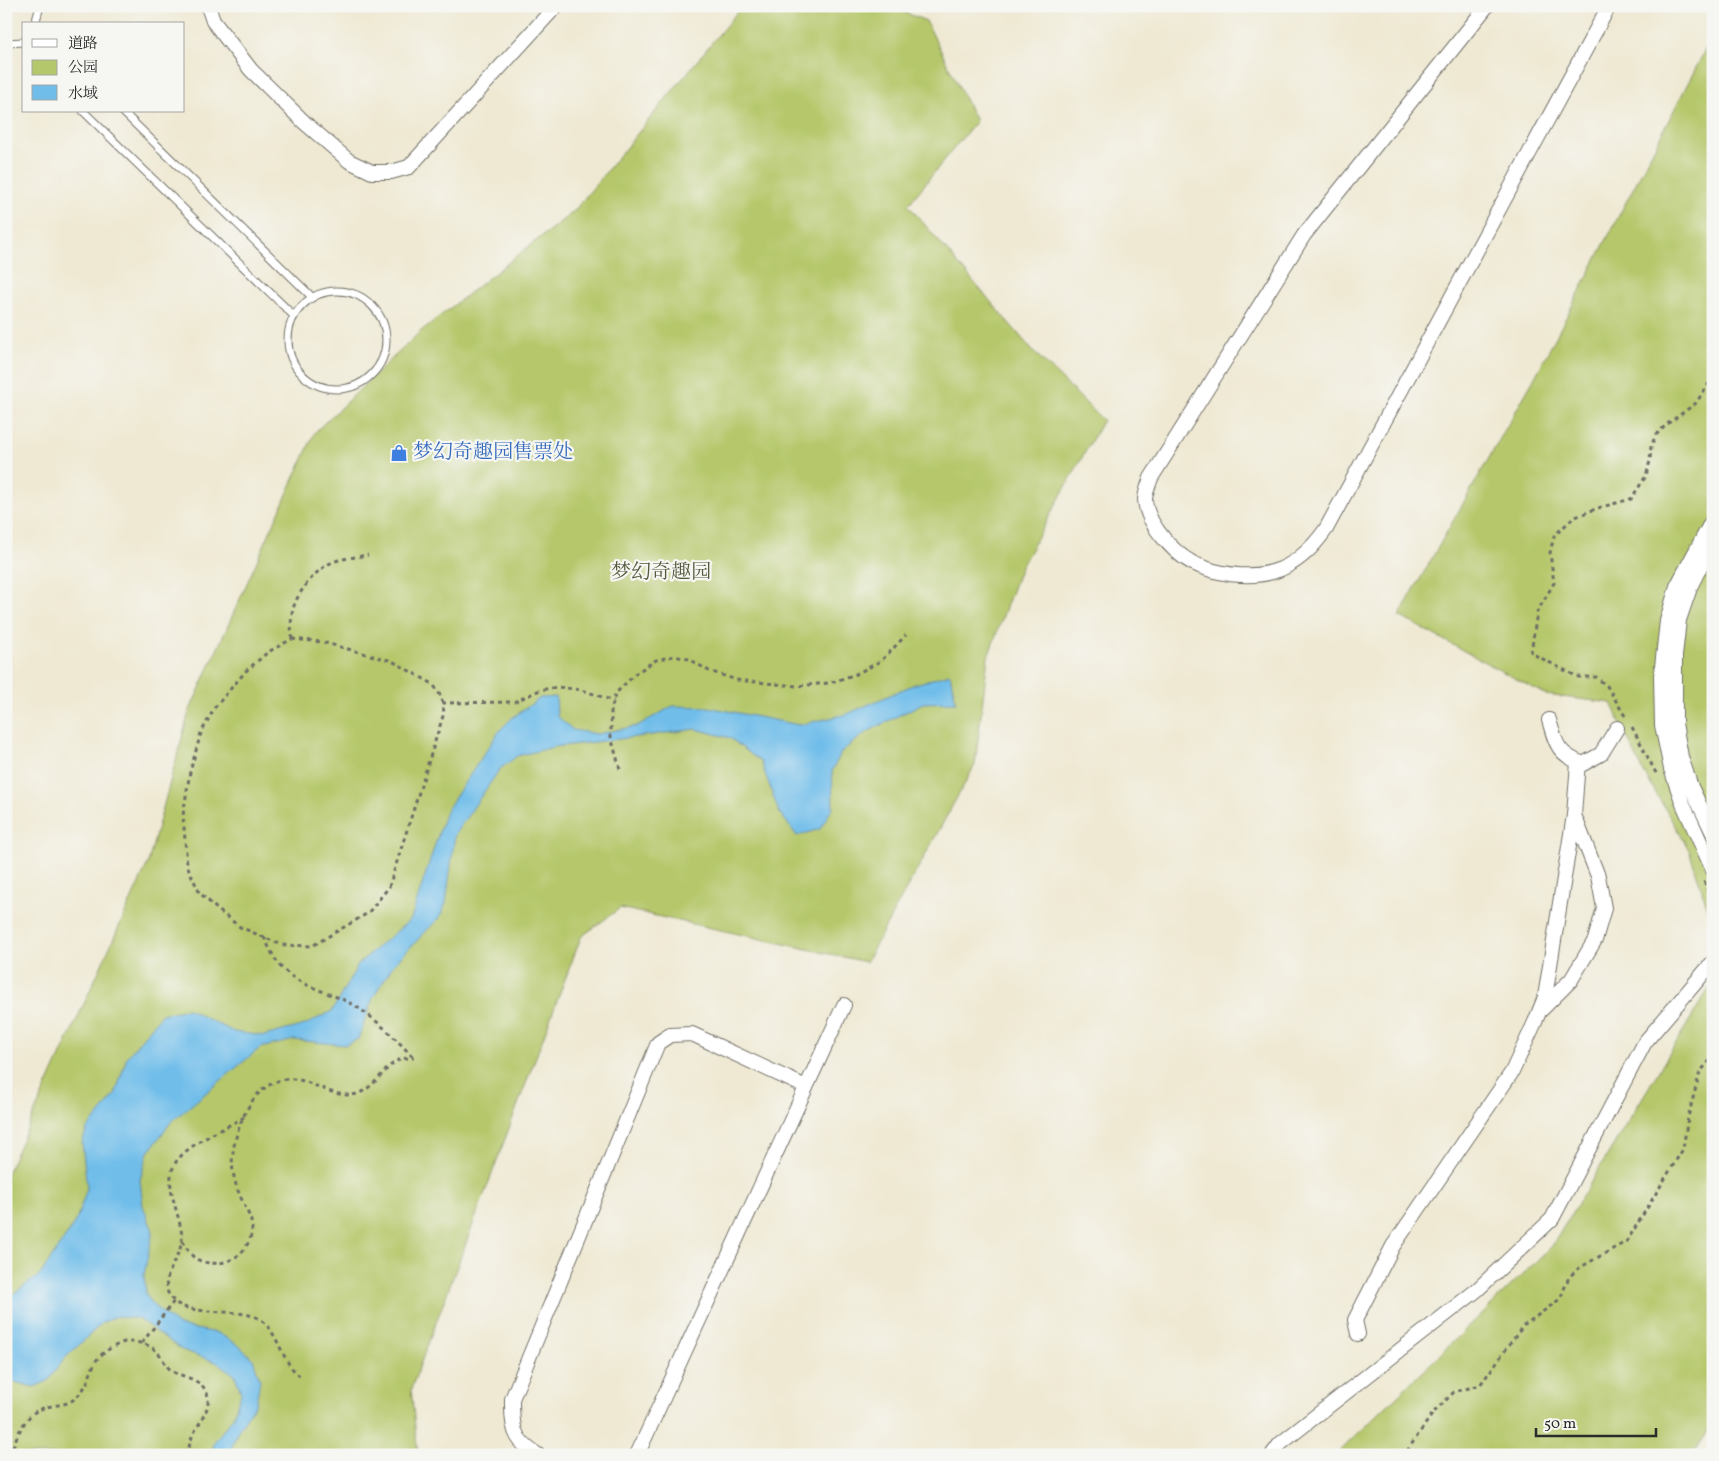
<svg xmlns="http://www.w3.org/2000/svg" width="1719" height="1461" viewBox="0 0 1719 1461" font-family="Vollkorn,'Noto Serif SC',serif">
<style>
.green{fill:#b5c76b;stroke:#70794b}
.water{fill:#70bdea;stroke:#4e748a}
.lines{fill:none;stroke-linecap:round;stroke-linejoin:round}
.lane-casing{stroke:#706e66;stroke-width:9}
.street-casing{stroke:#706e66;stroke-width:16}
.path{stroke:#706e66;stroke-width:3;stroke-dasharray:4 4;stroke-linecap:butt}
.lane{stroke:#fff;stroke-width:7}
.street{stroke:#fff;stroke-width:14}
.labels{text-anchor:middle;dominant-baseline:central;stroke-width:4.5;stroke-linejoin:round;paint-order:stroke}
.shop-label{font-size:20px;fill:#366cbe;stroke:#f6f6f2;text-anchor:start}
.park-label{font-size:20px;fill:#545a3e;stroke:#f6f6f2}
</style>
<rect width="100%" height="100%" fill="#f6f6f2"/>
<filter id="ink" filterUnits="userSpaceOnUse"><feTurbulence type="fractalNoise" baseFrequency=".02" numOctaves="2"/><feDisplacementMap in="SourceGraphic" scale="10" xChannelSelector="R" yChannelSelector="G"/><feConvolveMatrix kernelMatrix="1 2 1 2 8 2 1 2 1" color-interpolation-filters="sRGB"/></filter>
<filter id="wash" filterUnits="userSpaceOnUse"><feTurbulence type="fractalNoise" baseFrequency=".0096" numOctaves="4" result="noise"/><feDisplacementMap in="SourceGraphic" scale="20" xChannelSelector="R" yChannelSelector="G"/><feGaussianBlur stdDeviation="1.12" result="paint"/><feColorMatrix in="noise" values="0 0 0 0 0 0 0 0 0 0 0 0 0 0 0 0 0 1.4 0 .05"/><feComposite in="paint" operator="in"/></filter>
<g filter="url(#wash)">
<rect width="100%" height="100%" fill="#efe9d3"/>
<!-- green -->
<g class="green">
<polygon points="742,6 889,6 926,21 976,121 908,205 1032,350 1103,420 1020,569 988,657 975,765 866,962 620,908 581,937 411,1389 418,1455 6,1455 6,1175 148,863 189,712 315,432 421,331 574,211"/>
<polygon points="1713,35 1713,925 1689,850 1643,771 1611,703 1546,695 1399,616 1534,379"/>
<polygon points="1713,982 1713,1424 1697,1448 1686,1455 1336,1455 1552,1246"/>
</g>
<!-- water -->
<polygon class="water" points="950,674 956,702 923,703 867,732 842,751 832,771 833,807 820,829 797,836 779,812 761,762 730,738 696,729 644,736 554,747 517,756 500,769 455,834 446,903 440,917 394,964 373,998 358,1039 345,1045 294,1040 260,1048 171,1122 147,1154 140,1180 143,1206 153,1231 144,1275 146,1295 155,1307 179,1326 218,1333 237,1344 253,1359 260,1380 256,1403 237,1432 229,1455 211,1455 215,1441 233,1417 241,1393 235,1375 216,1362 182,1350 139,1319 116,1316 102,1323 63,1360 48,1381 34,1387 6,1380 6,1299 40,1275 76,1221 87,1188 82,1143 87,1129 115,1095 127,1057 162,1014 188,1009 234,1032 264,1036 305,1025 332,1011 359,963 411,919 446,811 500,730 512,718 540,698 556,697 557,716 573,730 597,734 637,726 673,706 708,707 799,725 847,714 915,684"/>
</g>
<g filter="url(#ink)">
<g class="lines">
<!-- lane casing -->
<g class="lane-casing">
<g id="lane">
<polyline points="35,24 40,6"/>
<polyline points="6,43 24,42"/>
<polyline points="83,111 294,316"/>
<polyline points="122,111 312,297"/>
<circle cx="337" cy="340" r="49"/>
</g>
</g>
<!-- street casing -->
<g class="street-casing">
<g id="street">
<polyline points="208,6 213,21 251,70 305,123 349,161 372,172 391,172 409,167 556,6"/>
<path d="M1487,6L1304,235L1151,478C1149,484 1145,493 1145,500C1147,526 1178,559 1202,567C1226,576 1257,579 1281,569C1301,560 1314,546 1326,529L1609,6"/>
<polyline points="1713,519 1677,586 1667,621 1661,676 1662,725 1671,769 1683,804 1713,870"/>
<polyline points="1713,541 1691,585 1679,620 1675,656 1675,723 1681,757 1691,787 1713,833"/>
<path d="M1549,720C1556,745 1558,754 1583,764L1601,754L1617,728"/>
<polyline points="1542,1009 1571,980 1595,940 1604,908 1598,876 1574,815"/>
<polyline points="1358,1334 1355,1320 1393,1246 1512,1072 1535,1022 1545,997 1574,815 1578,762"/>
<path d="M538,1455C512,1440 512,1426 512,1399L658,1043L670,1035L692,1034L806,1087"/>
<polyline points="637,1455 844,1005"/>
<polyline points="1272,1455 1280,1444 1477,1290 1552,1219 1645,1042 1713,962"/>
</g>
</g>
<!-- path -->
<g class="path">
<polygon points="292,639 322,642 392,661 433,684 442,698 444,713 389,887 368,913 312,946 282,945 240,927 218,910 199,892 187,865 183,815 190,772 201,733 215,707 246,671 268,652"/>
<path d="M292,639C291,627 290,613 296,601C302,587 319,567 333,562C343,558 357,557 368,555"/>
<polyline points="442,703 514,702 540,690 558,687 582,690 614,701"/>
<polyline points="1625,716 1607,686 1596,677 1578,677 1531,653 1537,612 1554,583 1550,553 1554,536 1573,518 1598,508 1631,499 1646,476 1650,461 1651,446 1656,435 1666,425 1696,403 1713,377"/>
<polyline points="1632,727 1657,775"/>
<polyline points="620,769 611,737 611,712 615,694 636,673 656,660 674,656 689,659 709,671 737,680 796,686 829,683 856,674 881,661 906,635"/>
<polyline points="1704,881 1713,904"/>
<path d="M264,937C269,947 276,964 284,970C299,985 327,992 346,1001C372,1014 393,1036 413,1057"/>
<path d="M244,1117C224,1129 194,1141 179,1158C159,1181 181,1212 182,1238C183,1257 152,1282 175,1302C193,1317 239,1307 260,1319C275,1329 280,1352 291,1367C294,1371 298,1374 301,1378"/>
<path d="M182,1241C186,1246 191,1256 196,1259C221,1271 250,1257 252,1228C253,1220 242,1202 239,1193C236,1186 234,1178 233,1171C229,1148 243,1107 261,1091C297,1061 317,1096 351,1095C372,1094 384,1066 399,1060C403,1058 409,1058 414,1058"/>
<polyline points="142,1343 174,1301"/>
<path d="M11,1455C14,1440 25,1414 41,1409C58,1402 68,1409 81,1392C96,1374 86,1361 113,1347C117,1345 122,1342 127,1342C136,1342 148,1343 155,1350C165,1358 164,1369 178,1374C191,1378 210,1385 208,1402C207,1416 195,1427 191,1440C189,1444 189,1450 188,1455"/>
<polyline points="1400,1455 1407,1451 1433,1413 1454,1392 1480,1385 1523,1326 1560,1299 1569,1277 1579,1268 1627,1241 1683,1149 1688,1117 1700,1072 1713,1057"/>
</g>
<!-- lane -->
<use href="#lane" class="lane"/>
<!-- street -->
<use href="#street" class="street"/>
</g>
</g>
<!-- icons -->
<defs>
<g id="shop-bare" transform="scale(1.35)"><path d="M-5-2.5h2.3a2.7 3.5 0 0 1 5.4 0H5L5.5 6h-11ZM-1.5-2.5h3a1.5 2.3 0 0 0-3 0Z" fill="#3f7fe0" stroke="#f6f6f2" stroke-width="2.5" paint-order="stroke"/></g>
</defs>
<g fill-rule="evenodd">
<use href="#shop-bare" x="399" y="453"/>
</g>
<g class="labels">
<!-- shop labels -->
<g class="shop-label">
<text x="413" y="453">梦幻奇趣园售票处</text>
</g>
<!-- park labels -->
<g class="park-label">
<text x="661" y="573">梦幻奇趣园</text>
</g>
</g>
<!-- margin -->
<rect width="1719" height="1461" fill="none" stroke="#f6f6f2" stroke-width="25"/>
<!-- legend -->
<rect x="22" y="22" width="162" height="90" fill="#f6f6f2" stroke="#a5a5a2"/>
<rect x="32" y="39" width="25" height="8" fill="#ffffff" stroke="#a5a5a2"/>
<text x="68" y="48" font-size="15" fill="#2b2b2b">道路</text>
<rect x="32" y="60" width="25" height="15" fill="#b5c76b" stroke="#a5a5a2"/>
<text x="68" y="72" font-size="15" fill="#2b2b2b">公园</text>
<rect x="32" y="85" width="25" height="15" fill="#70bdea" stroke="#a5a5a2"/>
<text x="68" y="98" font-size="15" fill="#2b2b2b">水域</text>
<!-- scale -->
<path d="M1536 1428v8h120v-8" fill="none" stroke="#2b2b2b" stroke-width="2.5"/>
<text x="1544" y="1428" font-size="15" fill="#2b2b2b" stroke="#f6f6f2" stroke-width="4" paint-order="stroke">50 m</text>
</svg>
